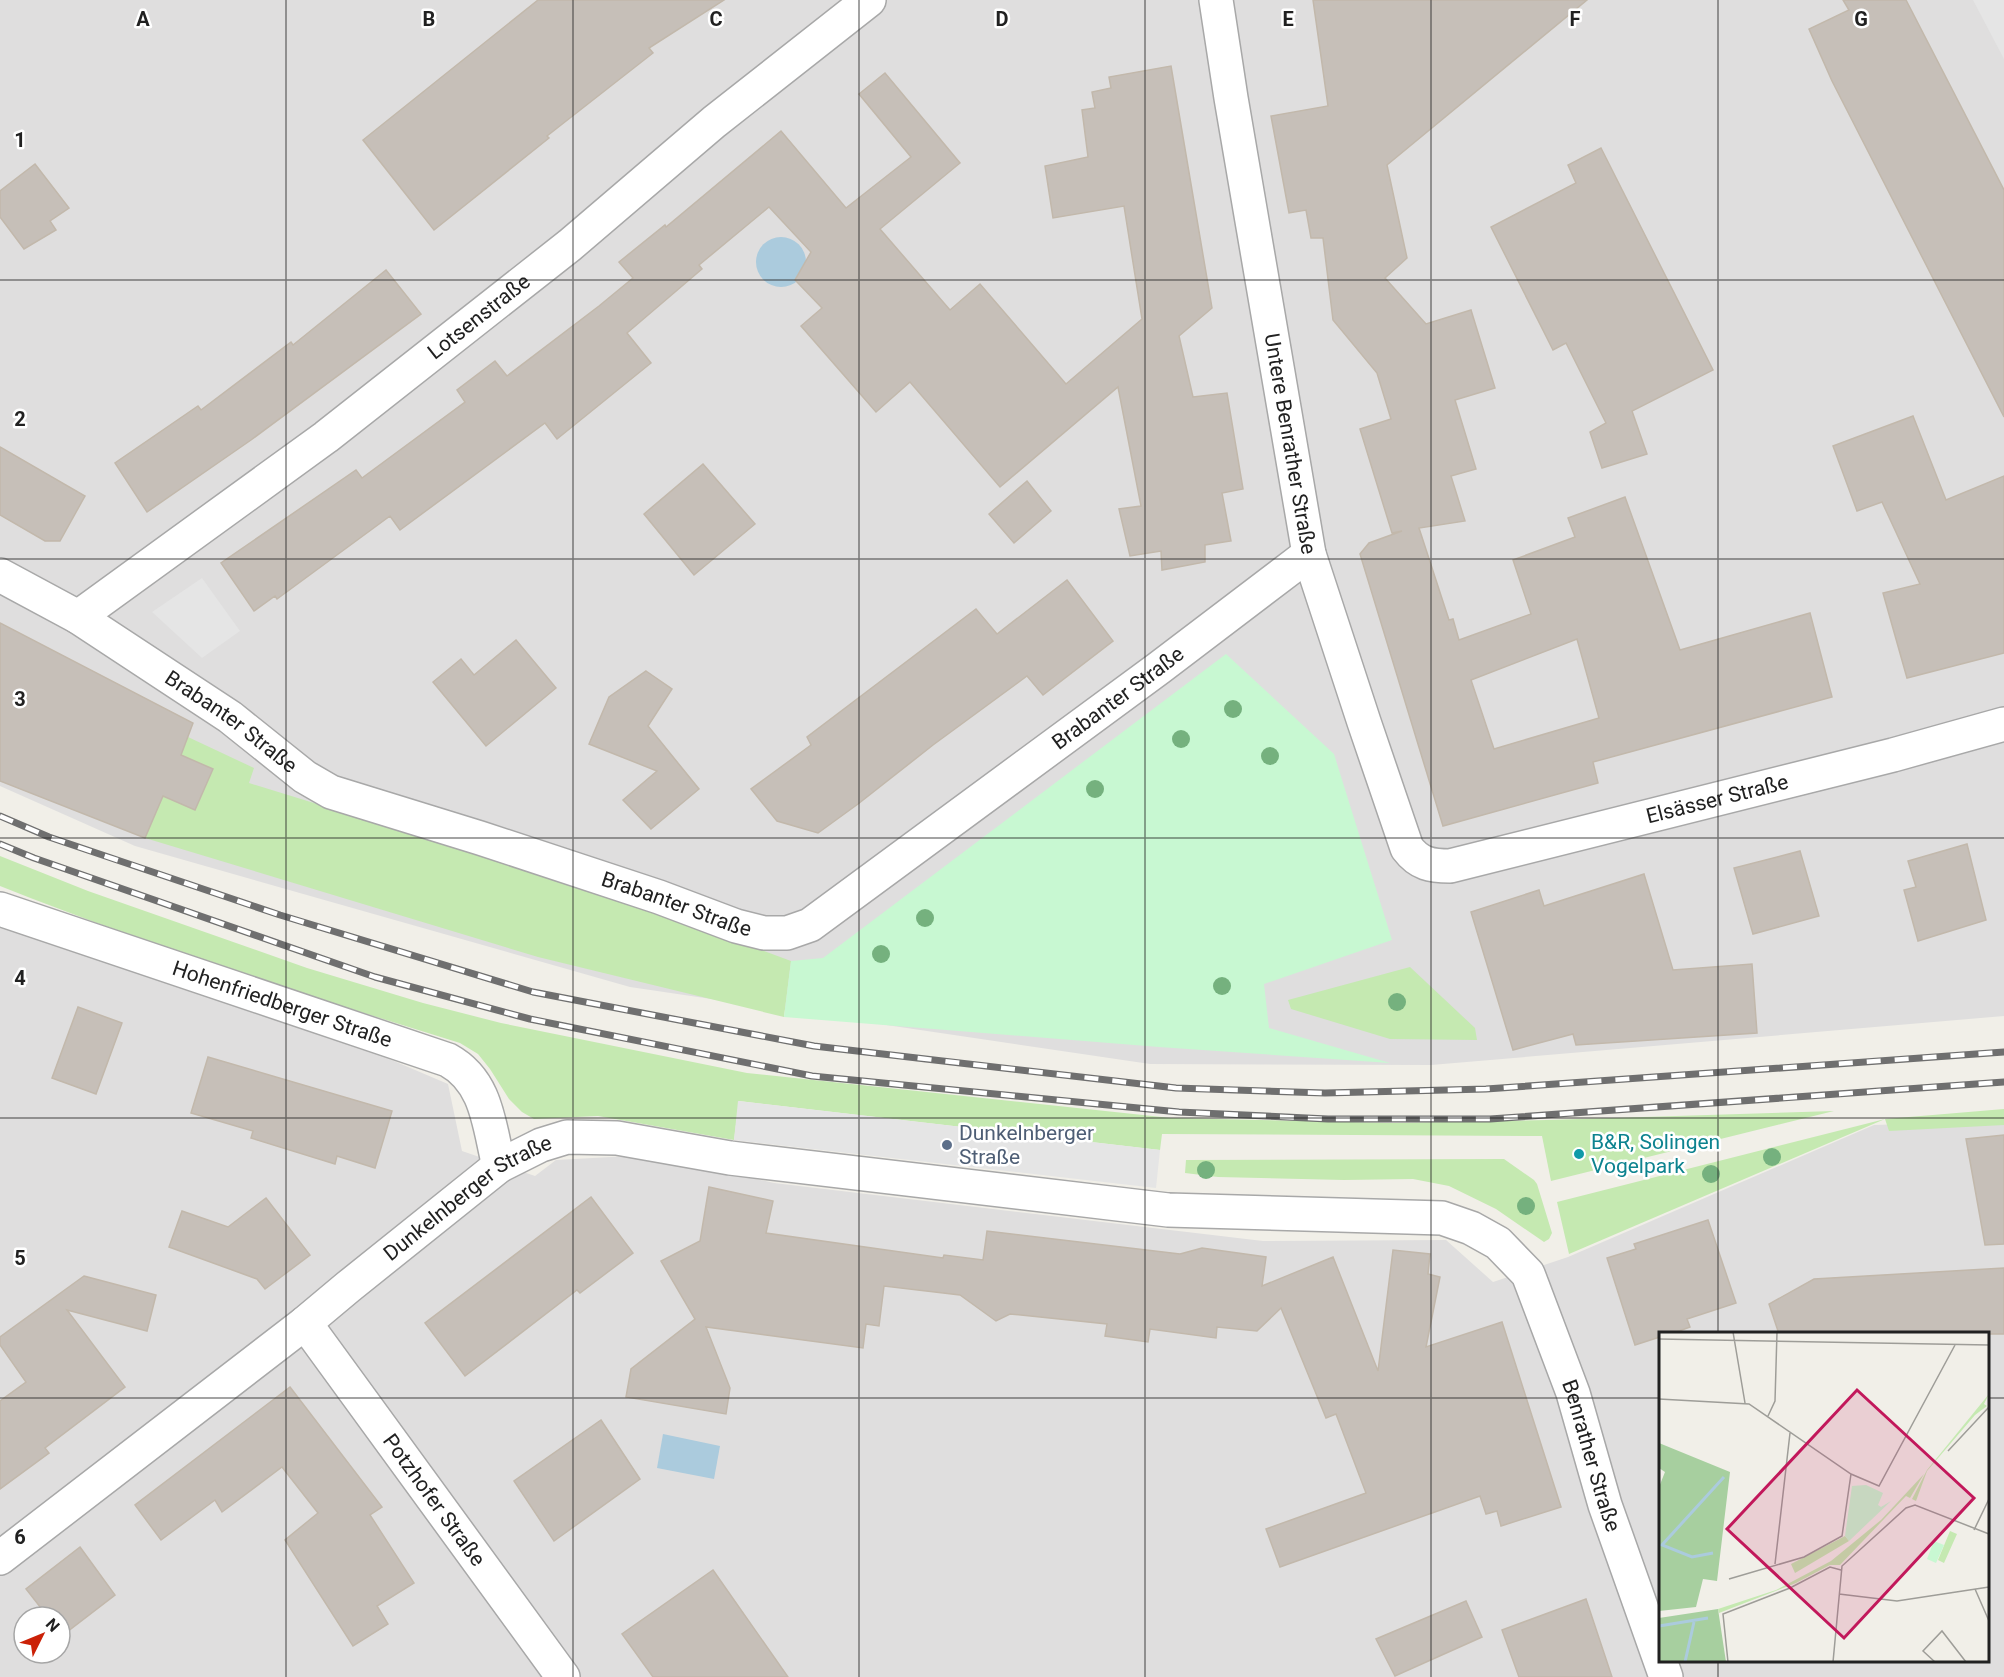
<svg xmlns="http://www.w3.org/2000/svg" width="2004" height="1677" viewBox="0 0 2004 1677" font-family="Roboto,sans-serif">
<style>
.residential{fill:#dfdede;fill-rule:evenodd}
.grass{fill:#c5e9b1}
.park{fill:#c8f8d2}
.parking{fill:#e5e5e5}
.water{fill:#abcbdd}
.building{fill:#c6bfb8;stroke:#c2b8ab;stroke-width:1.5;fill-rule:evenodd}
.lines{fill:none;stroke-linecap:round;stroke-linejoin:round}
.minor-casing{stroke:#a8a8a8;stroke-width:36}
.minor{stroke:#fff;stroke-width:33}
.rail-casing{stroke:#6f6f6f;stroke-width:7}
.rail{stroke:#fff;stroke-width:4.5;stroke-dasharray:14;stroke-linecap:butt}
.tree{fill:#75b17e}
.grid{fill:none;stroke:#212121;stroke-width:1.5;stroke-opacity:0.55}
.service-dot{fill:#5c6f8a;stroke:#fff;stroke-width:2}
.culture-dot{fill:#0f9aa8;stroke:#fff;stroke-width:2}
.labels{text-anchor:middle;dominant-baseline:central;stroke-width:5;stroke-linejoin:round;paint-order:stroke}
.street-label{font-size:21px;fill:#212121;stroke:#fff}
.service-label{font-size:21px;fill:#4e5e75;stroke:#fff;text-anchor:start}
.culture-label{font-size:21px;fill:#0d838f;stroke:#fff;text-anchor:start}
.inset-river{fill:none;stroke:#abcbdd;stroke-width:3}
.inset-road{fill:none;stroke:#9e9d98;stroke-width:1.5}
.view{fill:#c2185b;fill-opacity:0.15;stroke:#c2185b;stroke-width:3}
.inset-edge{fill:none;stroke:#212121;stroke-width:3}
.grid-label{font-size:20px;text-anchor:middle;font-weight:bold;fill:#212121;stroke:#fff;stroke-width:5;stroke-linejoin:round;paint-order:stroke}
</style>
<rect width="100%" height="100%" fill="#f1efe8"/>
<!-- residential -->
<g class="residential">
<polygon points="0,0 2004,0 2004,1016 1431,1065 1150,1064 630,987 135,846 0,786"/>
<path d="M0,924L361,1047L448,1084L462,1151L535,1176L556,1160L648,1155L774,1183L1263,1241L1446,1240L1493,1282L1568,1257L1874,1125L2004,1121V1677H0ZM1660,1334H1988V1660H1660ZM24,1617H60V1653H24Z"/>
</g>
<!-- grass -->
<g class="grass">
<polygon points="188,737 254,768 249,783 612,895 791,961 784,1017 538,957 145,838"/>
<path d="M0,856L88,891L307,968L423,1003L501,1023L747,1073L1171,1118L1393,1123L1547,1120L1834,1111L1551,1181L1542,1136L1162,1134L1160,1150L739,1101L734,1140L598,1116L534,1119L522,1112L509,1099L490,1069L478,1054L460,1043C305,995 151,946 0,886Z"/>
<polygon points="1410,967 1475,1028 1477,1040 1390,1039 1291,1009 1288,1000"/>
<polygon points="2004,1109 2004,1125 1889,1131 1885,1119 1569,1254 1557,1202 1885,1119"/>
<polygon points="1504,1159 1534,1180 1537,1184 1552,1233 1549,1239 1544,1242 1496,1209 1449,1186 1413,1179 1344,1180 1218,1177 1185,1173 1186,1160"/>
</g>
<!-- park -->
<polygon class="park" points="1226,654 1334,754 1392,940 1264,984 1269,1028 1390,1063 1159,1047 784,1017 791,961 823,958"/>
<!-- parking -->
<g class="parking">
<polygon points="1973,0 2004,0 2004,59"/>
<polygon points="202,578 240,631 202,658 152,612"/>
<polygon points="738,1101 1160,1150 1156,1188 734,1140"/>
</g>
<!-- water -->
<g class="water">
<circle cx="781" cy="262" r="25"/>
<polygon points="663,1434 720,1446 714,1479 657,1468"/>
</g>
<!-- building -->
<g class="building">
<polygon points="538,0 724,0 649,48 653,53 547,136 549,138 434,230 363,140"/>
<path d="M1313,0H1587L1387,165L1407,258L1385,278L1426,324L1471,310L1495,388L1455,400L1476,469L1451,476L1465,521L1419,528L1449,620L1453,619L1459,640L1531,614L1513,560L1575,537L1568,518L1625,497L1680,650L1810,613L1832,697L1593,762L1598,783L1443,826L1360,554L1369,543L1402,531L1392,533L1360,429L1391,419L1377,373L1333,320L1323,238H1311L1306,210L1289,213L1271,116L1328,106ZM1577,639L1599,718L1494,749L1471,680Z"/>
<polygon points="1843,0 1906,0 2004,190 2004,417 1832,81 1809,29 1849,10"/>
<polygon points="1171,66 1212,308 1179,336 1193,397 1227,393 1243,489 1222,493 1231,541 1205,545 1205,562 1162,570 1161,551 1130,556 1119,509 1141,506 1118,387 1000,487 910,382 876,412 801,326 822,308 795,280 811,252 769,207 699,265 702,269 627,333 651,363 557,439 545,423 400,530 390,516 277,599 275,596 254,611 221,563 356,470 362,478 465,402 457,390 495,361 507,376 599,306 633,278 619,262 665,225 666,227 781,131 846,208 911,157 859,94 885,73 960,163 880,229 950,310 980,284 1066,384 1142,319 1124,206 1053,218 1045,166 1088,157 1082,110 1095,108 1092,92 1111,88 1109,77"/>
<polygon points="1601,148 1713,370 1632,411 1647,454 1602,468 1590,432 1606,423 1566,343 1553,350 1491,227 1576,183 1568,165"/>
<polygon points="35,164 69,208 50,221 56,230 24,249 0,217 0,191"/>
<polygon points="386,270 421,314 251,440 147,512 115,463 198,406 201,410 291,342 293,345"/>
<polygon points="1913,416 1946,500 2004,476 2004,653 1907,678 1883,593 1920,584 1882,502 1857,511 1833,446"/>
<polygon points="0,447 85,496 60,541 45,541 0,515"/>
<polygon points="703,464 755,524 694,575 644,514"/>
<polygon points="1027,481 1051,511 1014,543 989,514"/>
<polygon points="1067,580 1113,641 1043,695 1027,676 933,745 858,804 818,833 777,821 751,789 811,745 807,737 976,609 997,634"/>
<polygon points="0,623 193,723 181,755 213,769 195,810 163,796 145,838 0,781"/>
<polygon points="516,640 556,688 486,746 433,682 461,659 474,675"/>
<polygon points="646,671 672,689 648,726 699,789 651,829 623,800 657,771 589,744 609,697"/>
<polygon points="1967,844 1986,920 1918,941 1904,890 1916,887 1908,861"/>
<polygon points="1800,851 1819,916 1753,934 1734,868"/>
<polygon points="1644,874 1673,970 1752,964 1757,1033 1576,1045 1573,1034 1513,1050 1471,912 1539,890 1544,906"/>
<polygon points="78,1007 122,1023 96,1094 52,1078"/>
<polygon points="208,1057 392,1111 375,1168 337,1156 335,1164 251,1138 253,1131 191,1113"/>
<polygon points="2004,1135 2004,1244 1985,1245 1966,1139"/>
<polygon points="709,1187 773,1201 766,1233 943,1258 944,1255 983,1260 987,1231 1180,1254 1202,1248 1266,1257 1262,1286 1333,1257 1378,1371 1393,1250 1430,1254 1428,1274 1440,1277 1426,1347 1502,1322 1561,1507 1501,1526 1497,1511 1486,1514 1480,1496 1280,1567 1266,1529 1366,1493 1336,1414 1326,1418 1281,1308 1257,1331 1217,1327 1216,1338 1150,1329 1148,1342 1105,1336 1107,1324 1010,1314 996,1321 960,1295 884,1286 879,1326 866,1324 863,1348 706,1327 730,1388 726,1414 626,1397 631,1369 695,1319 661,1261 700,1241"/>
<polygon points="591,1197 633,1253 580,1293 577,1290 465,1376 425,1323"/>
<polygon points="266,1198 310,1255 265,1289 257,1279 169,1247 182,1211 228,1227"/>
<polygon points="1708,1220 1736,1303 1687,1319 1690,1327 1671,1334 1660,1334 1660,1337 1635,1345 1607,1258 1636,1249 1634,1244"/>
<polygon points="2004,1268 2004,1334 1779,1334 1769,1304 1814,1279"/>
<polygon points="84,1276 156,1295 147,1331 67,1310 125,1387 45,1448 49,1453 0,1489 0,1401 26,1382 0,1345 0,1337"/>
<polygon points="290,1387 382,1507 370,1515 414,1583 377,1606 388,1624 353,1646 285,1540 318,1513 282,1467 222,1512 215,1500 161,1540 135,1505"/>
<polygon points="601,1420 640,1479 554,1541 514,1481"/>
<polygon points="80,1547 115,1595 63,1635 60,1632 60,1617 48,1617 26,1589"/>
<polygon points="713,1570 788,1677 653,1677 622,1634"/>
<polygon points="1586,1599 1612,1677 1519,1677 1502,1630"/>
<polygon points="1466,1601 1482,1637 1395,1676 1376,1639"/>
</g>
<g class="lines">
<!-- minor casing -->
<g class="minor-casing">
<g id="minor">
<path id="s1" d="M1216,0L1231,98L1309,554L1364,722L1407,848C1419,864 1431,866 1450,866L1893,755L2004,724"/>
<path id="s2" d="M0,575L78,617L230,717L305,777L331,792L480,838L659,897L736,926L764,933H787L810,925L1159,668L1309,554"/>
<path id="s3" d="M78,617L326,437L570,245L714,122L869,0"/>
<path id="s4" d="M0,909L448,1060C488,1082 489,1127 499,1166"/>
<path id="s5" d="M305,1323L563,1677"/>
<path id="s6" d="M0,1558L305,1323L348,1287L499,1166L541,1145L567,1137L617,1138L730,1158L1168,1210L1442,1218L1471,1228L1498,1243L1528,1274L1573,1393L1605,1505L1666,1677"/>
</g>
</g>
<!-- minor -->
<use href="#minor" class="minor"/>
<!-- rail casing -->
<g class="rail-casing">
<g id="rail">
<polyline points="0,816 49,837 280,915 533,992 814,1046 1176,1088 1325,1093 1486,1089 2004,1052"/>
<polyline points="0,844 34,858 375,977 530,1019 812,1076 1179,1112 1328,1119 1490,1119 2004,1082"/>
</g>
</g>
<!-- rail -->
<use href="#rail" class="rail"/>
</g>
<!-- trees -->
<g class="tree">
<circle cx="1233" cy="709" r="9"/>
<circle cx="1181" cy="739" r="9"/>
<circle cx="1270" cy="756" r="9"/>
<circle cx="1095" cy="789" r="9"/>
<circle cx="925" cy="918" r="9"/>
<circle cx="881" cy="954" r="9"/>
<circle cx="1222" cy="986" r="9"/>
<circle cx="1397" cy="1002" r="9"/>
<circle cx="1772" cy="1157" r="9"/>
<circle cx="1206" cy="1170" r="9"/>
<circle cx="1711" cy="1174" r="9"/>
<circle cx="1526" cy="1206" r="9"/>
</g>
<!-- grid -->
<path class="grid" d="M286,0V1677M573,0V1677M859,0V1677M1145,0V1677M1431,0V1677M1718,0V1334M0,280H2004M0,559H2004M0,838H2004M0,1118H2004M0,1398H1660M1988,1398H2004M1718,1660V1677"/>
<!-- markers -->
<circle class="service-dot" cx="947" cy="1145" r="6"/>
<circle class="culture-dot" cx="1579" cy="1154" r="6"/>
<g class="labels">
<!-- street labels -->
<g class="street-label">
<text stroke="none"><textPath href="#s3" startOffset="501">Lotsenstraße</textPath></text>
<text stroke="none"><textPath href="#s1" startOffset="450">Untere Benrather Straße</textPath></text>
<text stroke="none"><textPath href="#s2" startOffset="1282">Brabanter Straße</textPath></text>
<text stroke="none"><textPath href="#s2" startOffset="274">Brabanter Straße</textPath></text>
<text stroke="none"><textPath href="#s1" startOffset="1196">Elsässer Straße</textPath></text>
<text stroke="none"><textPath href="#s2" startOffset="760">Brabanter Straße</textPath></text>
<text stroke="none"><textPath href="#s4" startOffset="298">Hohenfriedberger Straße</textPath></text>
<text stroke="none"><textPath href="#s6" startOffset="591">Dunkelnberger Straße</textPath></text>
<text stroke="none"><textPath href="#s6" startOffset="1886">Benrather Straße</textPath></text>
<text stroke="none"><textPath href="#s5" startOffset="219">Potzhofer Straße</textPath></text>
</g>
<!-- service labels -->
<g class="service-label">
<text x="959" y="1133">Dunkelnberger<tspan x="959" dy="24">Straße</tspan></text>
</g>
<!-- culture labels -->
<g class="culture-label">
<text x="1591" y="1142">B&amp;R, Solingen<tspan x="1591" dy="24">Vogelpark</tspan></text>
</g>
</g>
<!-- overview -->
<g transform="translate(1659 1332)">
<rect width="330" height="330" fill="#f1efe8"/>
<path d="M330,62L325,72L328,74L316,83L268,139L257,169L253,167L268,138ZM265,142L251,166L247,164L181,233H171L137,251L60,281L59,277L117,258L172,229L222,188ZM291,199L298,202L285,231L279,228ZM186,204L190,209L136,241L132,232Z" fill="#c5e9b1"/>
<path d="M0,111L71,140L58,249L44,247L37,275L0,279V155L6,140L0,136ZM59,277L67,330H0V286Z" fill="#a7cf9f"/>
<path d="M207,153L224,161L219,173L222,175L232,169L190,209L186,204L193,154ZM275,209L285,213L277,231L268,227Z" fill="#c8f8d2"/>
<path class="inset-river" d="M54,221L33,225L3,213L65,145M0,294L49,286M26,330L35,290"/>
<path class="inset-road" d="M74,0L86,71M0,7L330,13M0,67L90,72L192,142L220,154L296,13M109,84L116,69L118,0M289,119L330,75M315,198L330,167M116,232L131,101M70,247L145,225L183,204L192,142M316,257L330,289M180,262L238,269L330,255M69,330L64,282L131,256L171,235L182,238M174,330L183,234L247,176L256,173L330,202M276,330L264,319L283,299L307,330"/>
<path class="view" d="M198,58L315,166L185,306L68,197Z"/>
<rect width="330" height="330" class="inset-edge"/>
</g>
<g class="grid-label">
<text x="143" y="26">A</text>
<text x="429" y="26">B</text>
<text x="716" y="26">C</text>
<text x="1002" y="26">D</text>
<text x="1288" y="26">E</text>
<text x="1575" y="26">F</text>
<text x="1861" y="26">G</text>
<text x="20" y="147">1</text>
<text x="20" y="426">2</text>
<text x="20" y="706">3</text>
<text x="20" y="985">4</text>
<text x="20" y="1265">5</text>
<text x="20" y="1544">6</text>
</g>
<!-- north arrow -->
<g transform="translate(42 1635) rotate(47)"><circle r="28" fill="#ffffff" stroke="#a6a6a6" stroke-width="1.5"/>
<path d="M0-4.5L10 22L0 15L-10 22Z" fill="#cb2107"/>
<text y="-9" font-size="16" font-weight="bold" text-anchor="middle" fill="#212121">N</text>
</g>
</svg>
